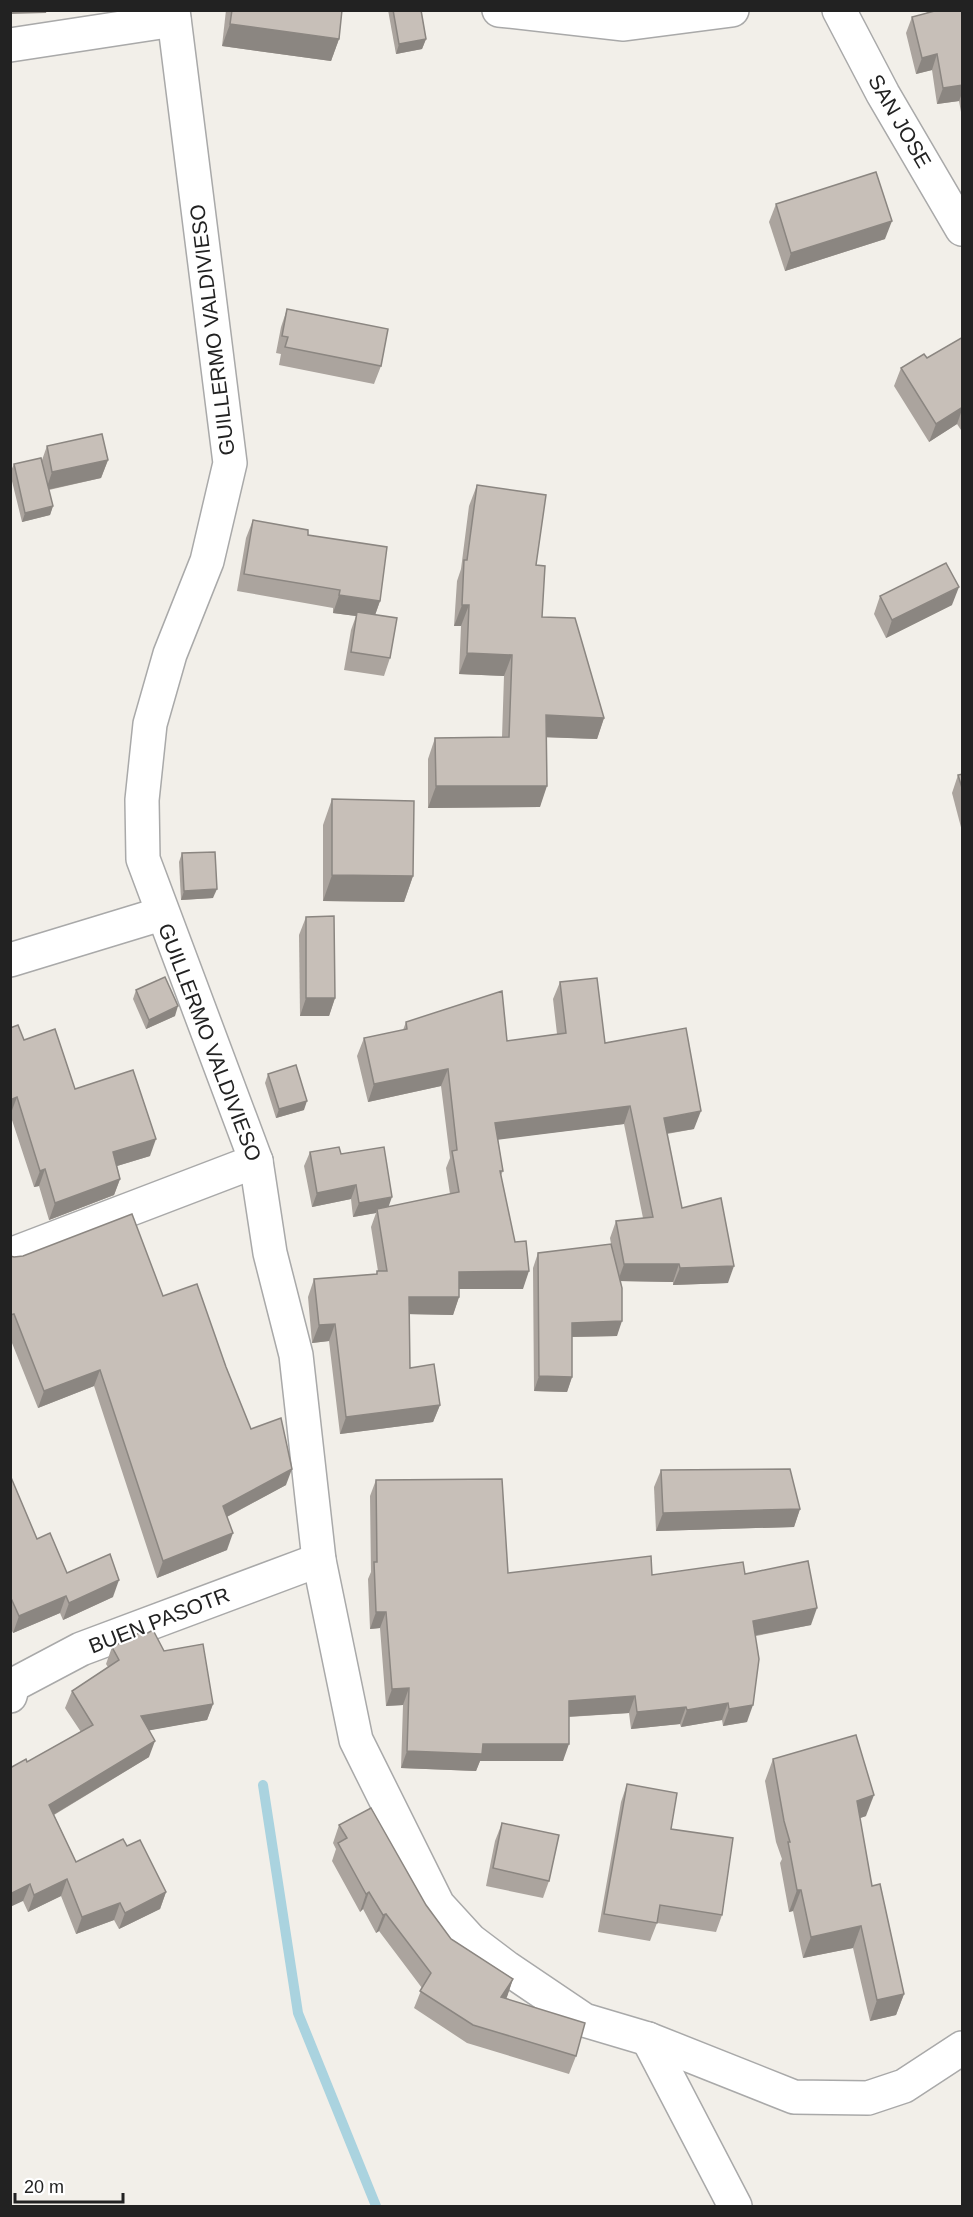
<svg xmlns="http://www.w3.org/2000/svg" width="973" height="2217" viewBox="0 0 973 2217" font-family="Arial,sans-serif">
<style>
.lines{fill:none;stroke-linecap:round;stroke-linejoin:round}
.stream{stroke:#aad3df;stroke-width:10}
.street-casing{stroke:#a9a9a9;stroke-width:36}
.street{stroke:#fff;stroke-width:33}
.wall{fill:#aba49e}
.shaded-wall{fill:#8b8681}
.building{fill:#c7bfb8;stroke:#8b8681;stroke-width:1.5}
.labels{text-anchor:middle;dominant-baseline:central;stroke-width:4.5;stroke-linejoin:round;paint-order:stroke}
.street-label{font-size:21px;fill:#222;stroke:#fff}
</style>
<rect width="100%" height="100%" fill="#f2efe9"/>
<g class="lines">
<!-- stream -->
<polyline class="stream" points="263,1785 298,2013 376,2206"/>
<!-- street casing -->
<g class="street-casing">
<g id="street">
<polyline points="173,10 230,463 207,561 170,654 150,724 142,800 143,859 256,1161 270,1253 296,1355 319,1560 356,1740 438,1905 470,1940 507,1968 584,2020 648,2039 794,2097 868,2098 904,2086 962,2048"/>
<polyline points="499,10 624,24 732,10"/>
<polyline points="839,10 883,94 962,229"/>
<polyline points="10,45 174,20"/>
<polyline points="10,960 161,914"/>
<polyline points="10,1255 256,1161"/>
<polyline points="10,1696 13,1685 81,1649 319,1560"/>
<polyline points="648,2039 735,2206"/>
</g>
</g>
<!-- street -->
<use href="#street" class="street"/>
</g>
<!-- wall -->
<g class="wall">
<polygon points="226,10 342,10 339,39 331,61 222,46"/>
<polygon points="388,10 421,10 426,39 422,49 396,54"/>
<polygon points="926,10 963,10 963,123 959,101 937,104 932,70 916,74 906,33 912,17 927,14"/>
<polygon points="776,204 885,239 785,271 769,222"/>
<polygon points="287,309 381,366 374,384 279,365 281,354 276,353 281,327"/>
<polygon points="963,337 963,433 957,424 929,442 894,386 901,368 927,358"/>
<polygon points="47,446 108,460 101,478 49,490 53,506 50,515 22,522 10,473 14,464 42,460"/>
<polygon points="477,485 536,565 542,617 604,718 597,739 546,737 540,807 428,808 428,759 435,738 502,737 504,676 459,674 461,626 454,626 457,581 461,569 469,506"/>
<polygon points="253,520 308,535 380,601 375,615 390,658 384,676 344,670 351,630 356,616 333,613 333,608 237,591 246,538"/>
<polygon points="880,596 952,605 886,638 874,614"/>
<polygon points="963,774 963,835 952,793 958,775"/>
<polygon points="332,799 413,876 404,902 323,901 323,825"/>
<polygon points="182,853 213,898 181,900 179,862"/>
<polygon points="306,917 335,998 329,1016 300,1016 299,935"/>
<polygon points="560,982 605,1043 694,1129 667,1134 682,1208 728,1283 673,1285 673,1282 620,1281 617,1336 572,1337 572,1377 567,1392 534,1391 533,1268 538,1253 611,1244 610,1238 616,1221 643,1218 624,1124 498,1139 503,1171 501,1175 523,1289 459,1289 459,1297 453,1315 410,1314 410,1368 440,1405 433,1422 340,1434 329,1341 312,1343 308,1297 314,1279 376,1274 378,1271 371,1227 376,1213 353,1217 351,1199 312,1207 304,1166 310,1152 341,1154 389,1207 450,1194 446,1168 450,1158 441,1086 368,1102 357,1056 364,1038 403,1030 406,1022 507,1041 557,1034 553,999"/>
<polygon points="136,990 175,1016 146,1029 133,999"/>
<polygon points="10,1028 75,1089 150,1156 117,1166 120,1179 114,1195 49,1220 39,1186 34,1187 10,1114"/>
<polygon points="268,1074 304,1110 276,1118 265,1083"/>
<polygon points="10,1256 163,1296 226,1367 251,1429 286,1485 227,1517 227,1550 157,1578 94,1386 38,1408 10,1338"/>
<polygon points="661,1470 800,1509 794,1527 656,1531 654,1487"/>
<polygon points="10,1475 37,1539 67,1573 113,1597 63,1620 60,1613 13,1633 10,1627"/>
<polygon points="376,1480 508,1573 652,1575 745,1574 811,1625 756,1636 747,1722 723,1726 722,1720 681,1727 680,1724 631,1729 629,1713 569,1717 563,1761 480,1761 476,1771 401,1768 403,1705 386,1706 380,1628 370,1629 368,1579 371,1572 370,1496"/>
<polygon points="144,1635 164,1651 213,1704 207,1720 149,1730 149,1757 54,1815 76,1862 127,1846 166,1892 160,1909 119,1929 114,1920 76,1934 61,1896 28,1912 23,1901 27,1762 81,1732 65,1708 72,1691 108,1667 106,1664 112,1647"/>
<polygon points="773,1759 866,1816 860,1818 872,1886 904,1994 896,2015 870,2021 853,1948 803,1958 793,1911 789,1912 780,1863 782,1859 776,1842 765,1781"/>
<polygon points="627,1784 671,1829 722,1915 716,1932 657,1923 650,1941 598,1932 621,1802"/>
<polygon points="502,1823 549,1881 543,1898 486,1886 495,1841"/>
<polygon points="339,1825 426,1905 451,1939 513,1979 506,1999 576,2056 569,2074 467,2043 414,2008 422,1988 379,1931 376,1933 363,1909 360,1912 332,1861 336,1849 333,1843"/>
</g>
<!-- shaded-wall -->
<g class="shaded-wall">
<polygon points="10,10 47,10 46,13 10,14"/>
<polygon points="230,24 339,39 331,61 222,46"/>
<polygon points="426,39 422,49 396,54 399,44"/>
<polygon points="937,54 932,70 916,74 922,58"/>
<polygon points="963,85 963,91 959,101 937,104 943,88"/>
<polygon points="892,221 885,239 785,271 791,253"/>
<polygon points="963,407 957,424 929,442 936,424"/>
<polygon points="108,460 101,478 46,490 52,472"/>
<polygon points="53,506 50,515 22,522 25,513"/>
<polygon points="959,587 952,605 886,638 892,620"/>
<polygon points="339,595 380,601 374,618 357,612 356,616 333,613"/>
<polygon points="462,605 469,605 461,626 454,626"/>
<polygon points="467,653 512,655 504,676 459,674"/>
<polygon points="546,715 604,718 597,739 538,737"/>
<polygon points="436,786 547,786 540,807 428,808"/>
<polygon points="332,875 413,876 404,902 323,901"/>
<polygon points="217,889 213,898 181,900 184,891"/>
<polygon points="306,998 335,998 329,1016 300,1016"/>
<polygon points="178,1006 175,1016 146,1029 149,1020"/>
<polygon points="448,1069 441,1086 368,1102 374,1084"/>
<polygon points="17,1097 11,1113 10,1114 10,1100"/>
<polygon points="307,1101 304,1110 276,1118 279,1109"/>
<polygon points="630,1106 624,1124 488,1141 495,1123"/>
<polygon points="701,1111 694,1129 657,1135 664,1118"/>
<polygon points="156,1139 150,1156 107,1169 113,1152"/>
<polygon points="45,1169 39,1186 34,1187 40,1171"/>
<polygon points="120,1179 114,1195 49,1220 55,1203"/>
<polygon points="356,1185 351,1199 312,1207 317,1193"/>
<polygon points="392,1197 387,1211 377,1209 376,1213 353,1217 359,1203"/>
<polygon points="624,1264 679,1264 673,1282 618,1281"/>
<polygon points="734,1266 728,1283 673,1285 680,1268"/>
<polygon points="529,1271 523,1289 453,1289 459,1272"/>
<polygon points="409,1297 459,1297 453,1315 403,1314"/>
<polygon points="622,1321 617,1336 567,1337 572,1323"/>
<polygon points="335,1324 329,1341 312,1343 319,1325"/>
<polygon points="100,1370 94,1386 38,1408 44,1391"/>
<polygon points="539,1376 572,1377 567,1392 534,1391"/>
<polygon points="440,1405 433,1422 340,1434 346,1417"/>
<polygon points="292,1469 286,1485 217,1522 223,1506"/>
<polygon points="800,1509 794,1527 656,1531 663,1513"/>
<polygon points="233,1533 227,1550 157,1578 163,1561"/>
<polygon points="119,1580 113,1597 63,1620 69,1603"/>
<polygon points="66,1596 60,1613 13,1633 19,1616"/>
<polygon points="817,1608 811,1625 747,1637 753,1621"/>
<polygon points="376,1612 386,1612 380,1628 370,1629"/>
<polygon points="409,1688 403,1705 386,1706 392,1689"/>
<polygon points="635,1696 629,1713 563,1717 569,1701"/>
<polygon points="728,1703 722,1720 681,1727 687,1710"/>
<polygon points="213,1704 207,1720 135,1733 141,1716"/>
<polygon points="753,1705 747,1722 723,1726 729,1709"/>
<polygon points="686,1707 680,1724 631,1729 637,1712"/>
<polygon points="155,1741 149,1757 43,1821 49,1805"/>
<polygon points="483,1744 569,1744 563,1761 480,1761 476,1771 401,1768 407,1751"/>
<polygon points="874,1795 866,1816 849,1822 857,1801"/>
<polygon points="67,1879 61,1896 28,1912 34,1895"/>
<polygon points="30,1884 23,1901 10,1907 10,1894"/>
<polygon points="797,1890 801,1890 793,1911 789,1912"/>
<polygon points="166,1892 160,1909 119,1929 125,1913"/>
<polygon points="369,1892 363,1909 360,1912 366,1894"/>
<polygon points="120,1903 114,1920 76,1934 82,1917"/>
<polygon points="386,1914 379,1931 376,1933 383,1915"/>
<polygon points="861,1926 853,1948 803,1958 811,1937"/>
<polygon points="513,1979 507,1997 495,2015 501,1997"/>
<polygon points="904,1994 896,2015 870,2021 877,2000"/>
</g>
<!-- building -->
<g class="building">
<polygon points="232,10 342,10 339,39 230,24"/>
<polygon points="393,10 421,10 426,39 399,44"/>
<polygon points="935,10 963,10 963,85 943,88 937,54 922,58 912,17 935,11"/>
<polygon points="876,172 892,221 791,253 776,204"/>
<polygon points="287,309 388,329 381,366 285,347 288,337 282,336"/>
<polygon points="963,337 963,407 936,424 901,368 924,354 927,358"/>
<polygon points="102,434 108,460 52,472 47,446"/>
<polygon points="41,458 53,506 25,513 14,464"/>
<polygon points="477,485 546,495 536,565 545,566 542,617 575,618 604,718 546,715 547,786 436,786 435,738 509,737 512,655 467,653 469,605 462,605 464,560 467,560"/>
<polygon points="253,520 308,530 308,535 387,547 380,601 339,595 340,590 244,574"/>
<polygon points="946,563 959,587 892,620 880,596"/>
<polygon points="357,612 397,618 390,658 351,652"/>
<polygon points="963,774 963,791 958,775"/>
<polygon points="332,799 414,801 413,876 332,875"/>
<polygon points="215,852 217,889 184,891 182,853"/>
<polygon points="334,916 335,998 306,998 306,917"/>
<polygon points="165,977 178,1006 149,1020 136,990"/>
<polygon points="597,978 605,1043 686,1028 701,1111 664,1118 682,1208 721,1198 734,1266 680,1268 679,1264 624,1264 616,1221 653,1217 630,1106 495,1123 503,1171 500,1171 515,1242 526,1241 529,1271 459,1272 459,1297 409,1297 410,1368 434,1364 440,1405 346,1417 335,1324 319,1325 314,1279 377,1274 377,1271 387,1271 377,1209 459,1192 452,1151 457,1150 448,1069 374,1084 364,1038 407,1029 406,1022 502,991 507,1041 566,1033 560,982"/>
<polygon points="18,1025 24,1040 55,1029 75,1089 133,1070 156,1139 113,1152 120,1179 55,1203 45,1169 40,1171 17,1097 10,1100 10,1028"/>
<polygon points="296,1065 307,1101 279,1109 268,1074"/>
<polygon points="339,1147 341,1154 384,1147 392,1197 359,1203 356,1185 317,1193 310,1152"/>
<polygon points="132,1214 163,1296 197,1284 226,1367 251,1429 281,1418 292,1469 223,1506 233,1533 163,1561 100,1370 44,1391 14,1314 10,1315 10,1256 14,1257 23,1256"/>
<polygon points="611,1244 622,1288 622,1321 572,1323 572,1377 539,1376 538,1253"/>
<polygon points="790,1469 800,1509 663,1513 661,1470"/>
<polygon points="10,1475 37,1539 50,1533 67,1573 110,1554 119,1580 69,1603 66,1596 19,1616 10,1596"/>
<polygon points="502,1479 508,1573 651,1556 652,1575 743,1562 745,1574 808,1561 817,1608 753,1621 759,1659 753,1705 729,1709 728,1703 687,1710 686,1707 637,1712 635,1696 569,1701 569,1744 483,1744 482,1754 407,1751 409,1688 392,1689 386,1612 376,1612 374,1562 377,1562 376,1480"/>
<polygon points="153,1630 164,1651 203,1644 213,1704 141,1716 155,1741 49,1805 76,1862 123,1839 127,1846 140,1840 166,1892 125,1913 120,1903 82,1917 67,1879 34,1895 30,1884 10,1894 10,1768 26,1759 27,1762 93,1725 72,1691 119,1660 112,1647 141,1632 142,1632 144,1635"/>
<polygon points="856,1735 874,1795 857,1801 872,1886 880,1884 904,1994 877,2000 861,1926 811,1937 801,1890 797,1890 788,1842 790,1842 784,1821 773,1759"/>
<polygon points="627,1784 677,1793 671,1829 733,1838 722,1915 660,1905 657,1923 604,1914"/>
<polygon points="371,1808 426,1905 451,1939 513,1979 501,1997 585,2023 576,2056 473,2025 420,1991 431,1973 386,1914 383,1915 369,1892 366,1894 338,1843 347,1838 339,1825"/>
<polygon points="502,1823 559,1835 549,1881 493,1868"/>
</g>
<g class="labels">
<!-- street labels -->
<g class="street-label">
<text transform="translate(900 121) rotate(60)">SAN JOSE</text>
<text transform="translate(212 330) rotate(-97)">GUILLERMO VALDIVIESO</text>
<text transform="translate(210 1042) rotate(69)">GUILLERMO VALDIVIESO</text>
<text transform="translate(159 1620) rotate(-21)">BUEN PASOTR</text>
</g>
</g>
<!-- border -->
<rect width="973" height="2217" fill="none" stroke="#222222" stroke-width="24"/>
<!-- scale -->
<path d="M15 2193v9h108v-9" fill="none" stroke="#222222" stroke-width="3"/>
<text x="24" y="2193" font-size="18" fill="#222222" stroke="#ffffff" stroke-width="4.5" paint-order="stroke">20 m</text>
</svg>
